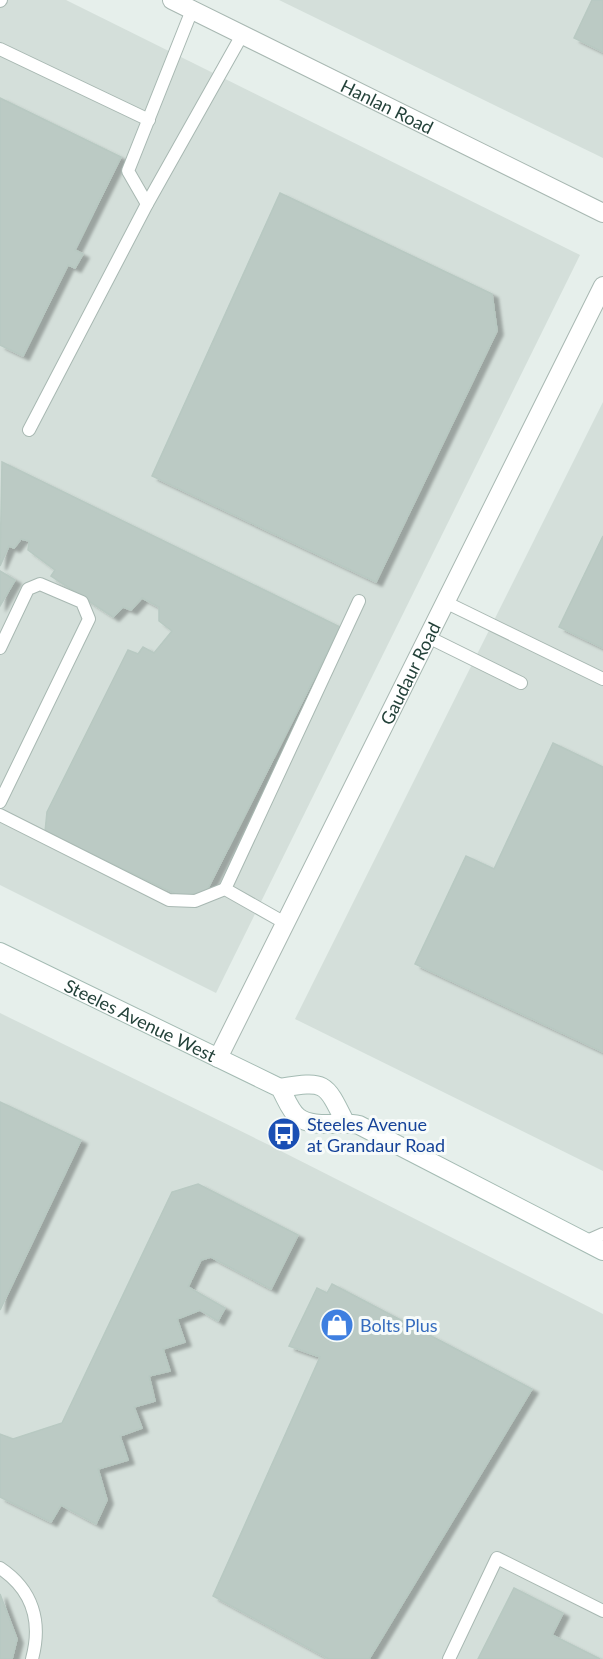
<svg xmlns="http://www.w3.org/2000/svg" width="603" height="1659" viewBox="0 0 603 1659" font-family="Lato,sans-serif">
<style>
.built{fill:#d4dfda}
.building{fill:#bbcac4;stroke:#b8c9c2;stroke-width:1.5;filter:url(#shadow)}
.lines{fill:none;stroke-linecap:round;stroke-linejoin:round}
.lane-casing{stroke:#a8b8b2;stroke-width:14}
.street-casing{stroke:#a8b8b2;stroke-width:20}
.secondary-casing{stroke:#a4bbb3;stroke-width:20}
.lane{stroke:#fff;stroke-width:12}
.street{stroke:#fff;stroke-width:18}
.secondary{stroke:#fff;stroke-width:18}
.labels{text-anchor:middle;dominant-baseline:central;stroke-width:6;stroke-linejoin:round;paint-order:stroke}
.street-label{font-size:18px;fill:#24423a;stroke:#f7fbf9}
.transit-label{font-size:18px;fill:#164399;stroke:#f7fbf9;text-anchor:start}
.shop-label{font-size:18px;fill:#366cbe;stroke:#f7fbf9;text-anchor:start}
</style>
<defs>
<filter id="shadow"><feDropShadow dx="6" dy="4" stdDeviation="1.5" flood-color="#0004"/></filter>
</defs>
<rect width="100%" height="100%" fill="#e6efeb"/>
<!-- built -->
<g class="built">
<polygon points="0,0 66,0 580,255 216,993 0,885"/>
<polygon points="279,0 603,0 603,158"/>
<polygon points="603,402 603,1171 295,1019"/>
<polygon points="0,1013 269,1145 603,1314 603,1659 0,1659"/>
</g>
<!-- building -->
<g class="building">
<polygon points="592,0 603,0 603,52 574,38"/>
<polygon points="0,98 121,157 75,250 83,254 75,268 68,265 23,356 0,345"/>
<polygon points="280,193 492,294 497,331 376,582 152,476"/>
<polygon points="2,462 340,627 206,892 180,896 45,832 47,812 128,650 138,654 143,647 154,653 172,631 159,621 159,607 142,598 131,610 123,607 113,617 51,576 55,570 28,550 29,541 21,539 14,548 9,546 0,566"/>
<polygon points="603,536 603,648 559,627"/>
<polygon points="0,571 15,580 0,606"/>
<polygon points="553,743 603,767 603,1052 415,964 466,856 494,869"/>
<polygon points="0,1102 81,1140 0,1310"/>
<polygon points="198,1184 298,1235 271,1289 211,1257 201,1260 188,1287 225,1308 218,1321 200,1310 177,1319 185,1342 163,1349 170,1371 149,1376 155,1401 134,1407 142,1428 120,1436 128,1460 98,1469 107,1500 96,1524 61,1505 51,1522 0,1497 0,1434 13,1439 62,1423 172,1192"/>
<polygon points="332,1284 532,1389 369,1659 329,1659 213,1596 320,1357 289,1346 317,1288 327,1293"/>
<polygon points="514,1588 563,1613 552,1635 600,1659 478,1659"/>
<polygon points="0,1594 17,1639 12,1659 0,1659"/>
</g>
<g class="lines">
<!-- lane casing -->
<g class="lane-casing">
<g id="lane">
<polyline points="0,1 1,0"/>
<polyline points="0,49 149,120"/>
<polyline points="147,204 128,171 192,10"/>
<polyline points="29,430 147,204 242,35"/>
<polyline points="445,602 603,679"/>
<polyline points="428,637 521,683"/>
<polyline points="0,648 28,589 40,584 82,602 89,619 0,802"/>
<polyline points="0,815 169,900 195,901 225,889 285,923"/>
<polyline points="225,889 359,601"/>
<polyline points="585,1242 603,1234"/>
<path d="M0,1568C33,1590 42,1622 32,1659"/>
<polyline points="449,1659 497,1558 603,1611"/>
</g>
</g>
<!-- street casing -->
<g class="street-casing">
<g id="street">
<path id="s1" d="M172,0L603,213"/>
<path id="s2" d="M218,1058L603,286"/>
</g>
</g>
<!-- secondary casing -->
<g class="secondary-casing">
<g id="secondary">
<path id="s3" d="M0,952L280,1088C285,1096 290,1111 298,1117C313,1129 341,1121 359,1125L603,1251"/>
<path d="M280,1088C325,1081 325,1081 345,1122"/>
</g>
</g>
<!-- lane -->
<use href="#lane" class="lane"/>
<!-- street -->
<use href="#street" class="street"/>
<!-- secondary -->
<use href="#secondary" class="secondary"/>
</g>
<!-- icons -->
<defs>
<g id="bus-disc" transform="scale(1.725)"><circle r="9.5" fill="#1a4fb4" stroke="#f7fbf9"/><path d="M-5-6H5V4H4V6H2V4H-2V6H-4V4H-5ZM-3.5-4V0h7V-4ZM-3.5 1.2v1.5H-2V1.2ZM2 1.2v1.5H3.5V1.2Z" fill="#fff"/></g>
<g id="shop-disc" transform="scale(1.725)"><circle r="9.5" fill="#3f7fe0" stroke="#f7fbf9"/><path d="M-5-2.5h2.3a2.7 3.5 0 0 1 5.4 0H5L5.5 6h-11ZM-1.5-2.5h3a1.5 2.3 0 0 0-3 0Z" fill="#fff"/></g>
</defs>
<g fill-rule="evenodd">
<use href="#bus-disc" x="284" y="1134"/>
<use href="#shop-disc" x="337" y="1325"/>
</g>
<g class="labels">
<!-- street labels -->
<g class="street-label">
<text stroke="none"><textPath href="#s1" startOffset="240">Hanlan Road</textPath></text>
<text stroke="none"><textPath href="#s2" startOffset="430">Gaudaur Road</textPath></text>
<text stroke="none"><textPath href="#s3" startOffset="156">Steeles Avenue West</textPath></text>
</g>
<!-- transit labels -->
<g class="transit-label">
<text x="307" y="1124">Steeles Avenue<tspan x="307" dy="21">at Grandaur Road</tspan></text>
</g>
<!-- shop labels -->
<g class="shop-label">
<text x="360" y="1325">Bolts Plus</text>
</g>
</g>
</svg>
